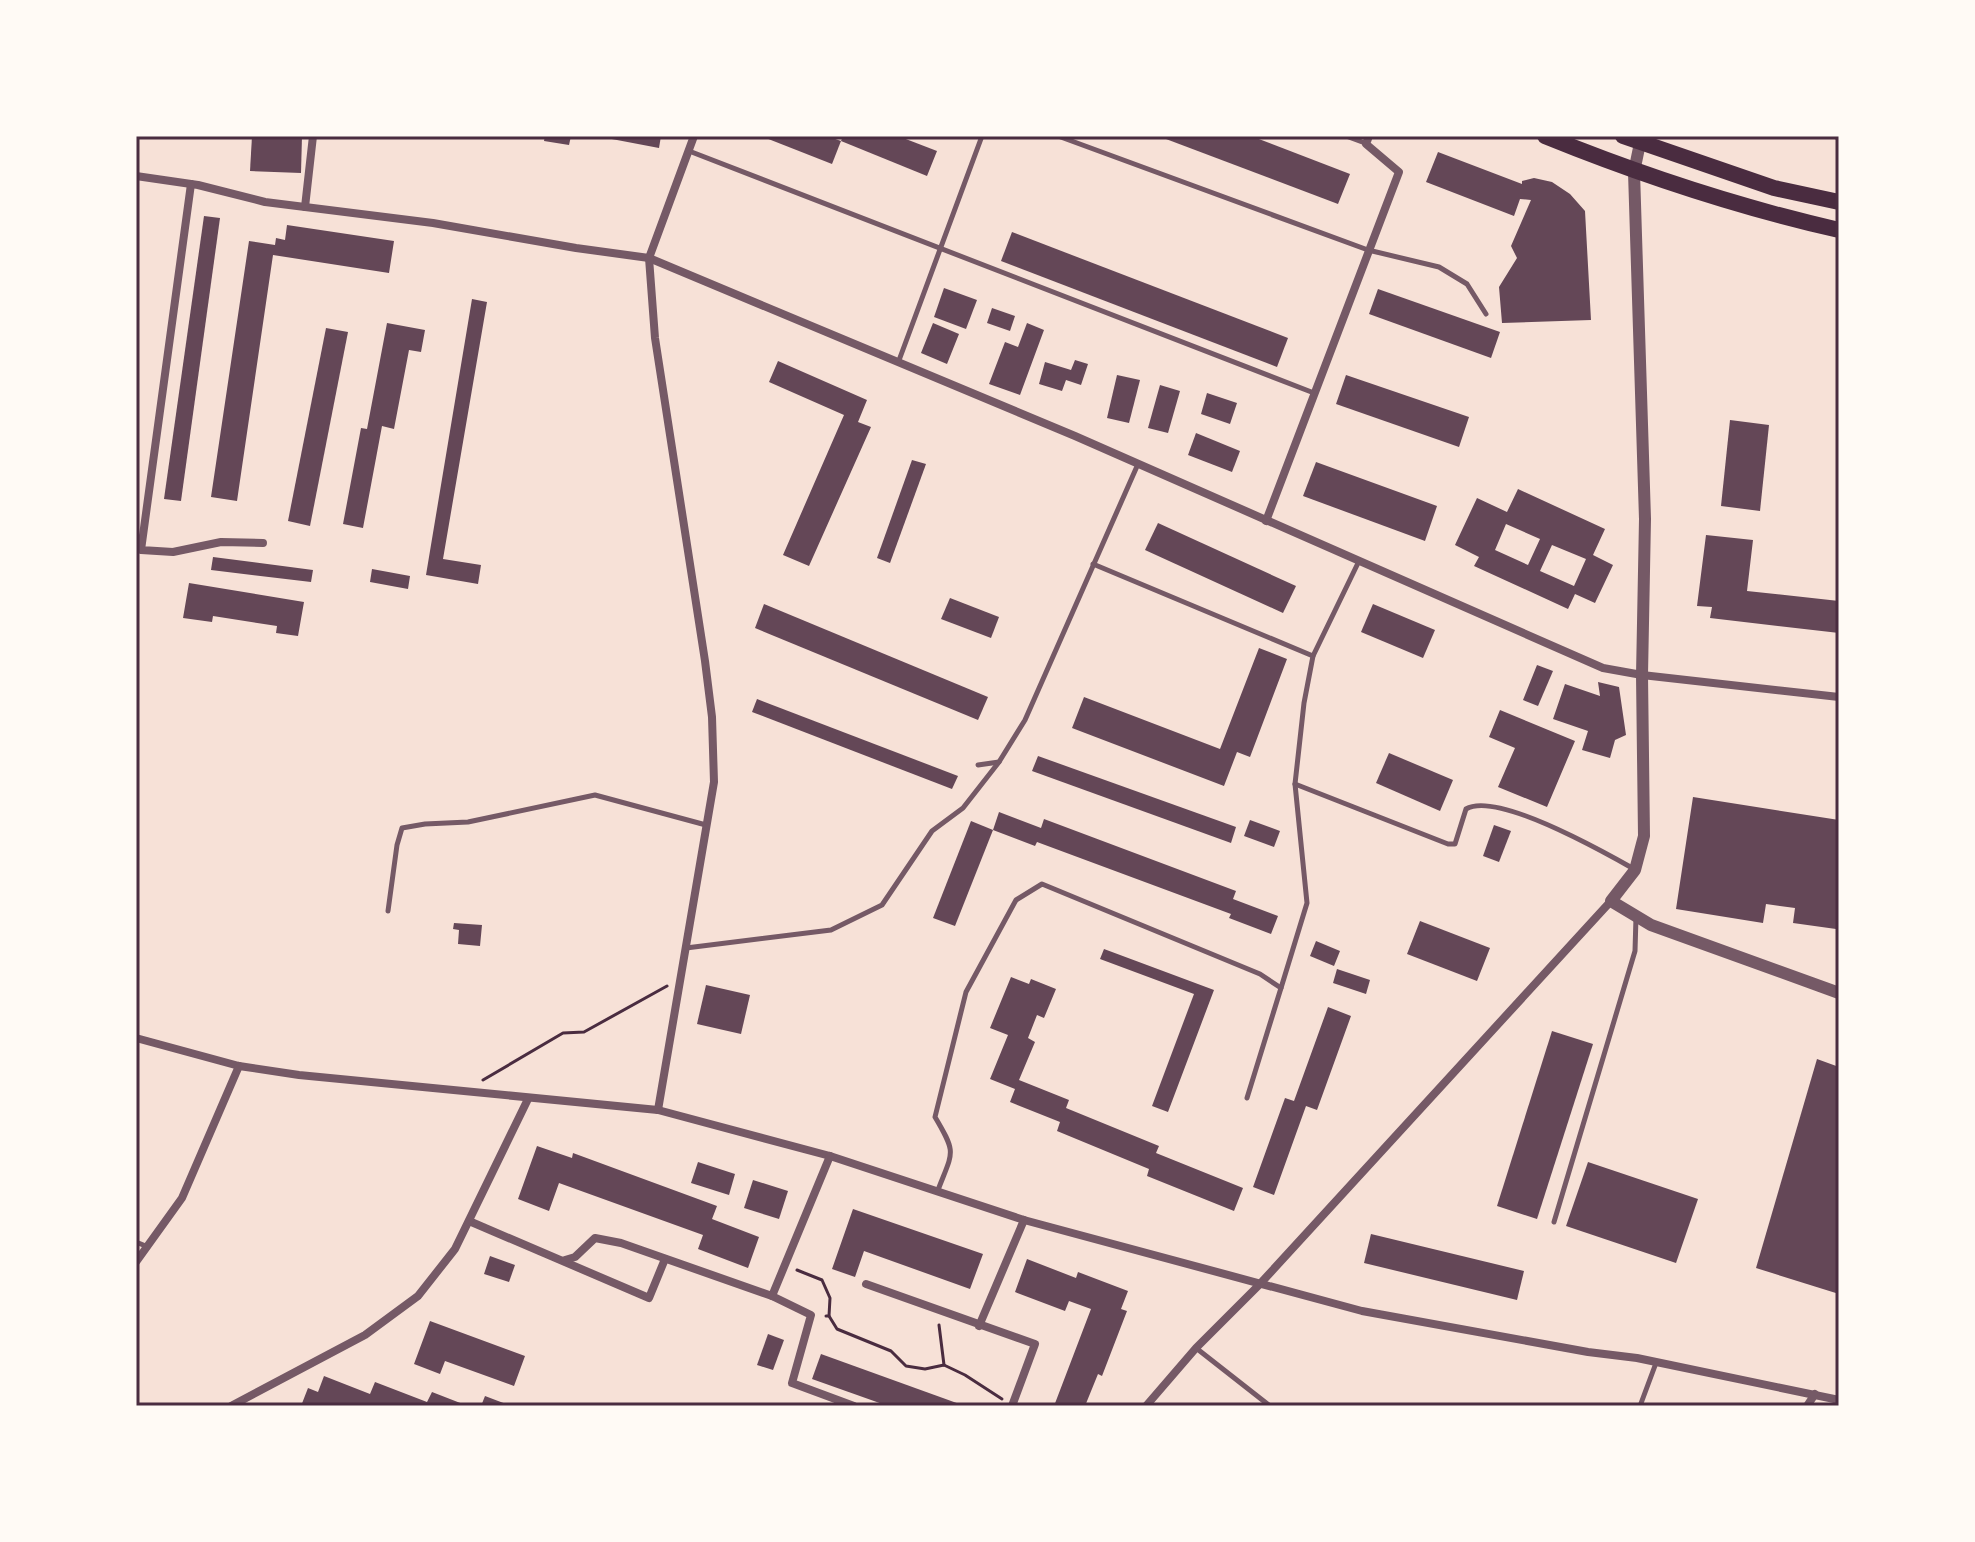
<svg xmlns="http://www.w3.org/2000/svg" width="1975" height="1542" viewBox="0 0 1975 1542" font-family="'Nunito Sans',sans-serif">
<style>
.building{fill:#644757;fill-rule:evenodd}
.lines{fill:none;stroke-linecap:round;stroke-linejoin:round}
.path{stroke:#4a2c40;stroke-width:3}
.service{stroke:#755966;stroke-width:5}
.minor{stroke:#755966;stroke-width:8}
.tertiary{stroke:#755966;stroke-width:12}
.primary{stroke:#4a2c40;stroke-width:16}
.neatline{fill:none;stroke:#4a2c40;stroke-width:3}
</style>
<rect width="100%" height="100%" fill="#f7e1d7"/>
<!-- building -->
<g class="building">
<polygon points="252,136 302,136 301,173 250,171"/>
<polygon points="545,136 571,136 569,145 544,141"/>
<polygon points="596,136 661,136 659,148"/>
<polygon points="761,136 827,136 841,141 832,164"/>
<polygon points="843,136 898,136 937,151 927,176 841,141"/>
<polygon points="1158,136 1251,136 1350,174 1338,204"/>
<polygon points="1438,152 1522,184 1522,181 1534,178 1552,182 1570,194 1585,211 1591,320 1502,323 1499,287 1517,258 1511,246 1531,200 1520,199 1514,216 1426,182"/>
<polygon points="204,216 220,218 181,501 164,499"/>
<polygon points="287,225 394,241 389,273 273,255 237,501 211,497 249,241 275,245 276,238 285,240"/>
<polygon points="1012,232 1288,338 1277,367 1001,261"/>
<polygon points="944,288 977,300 966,329 934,317"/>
<polygon points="1378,289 1500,332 1491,358 1369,314"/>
<polygon points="472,299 487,302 443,559 481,565 478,584 426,575"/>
<polygon points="992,308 1015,316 1010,331 987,323"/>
<polygon points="387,323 425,330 421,352 409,350 394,429 382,426 363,528 343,524 361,428 367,429"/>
<polygon points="933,323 959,334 947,364 921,353"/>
<polygon points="1027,323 1044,330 1020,395 989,384 1005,342 1018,347"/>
<polygon points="326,328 348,332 310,526 288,521"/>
<polygon points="1075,360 1088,364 1081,385 1066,380 1062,391 1039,384 1045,362 1071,370"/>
<polygon points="778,361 867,400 858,422 871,427 809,566 783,555 844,415 769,382"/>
<polygon points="1117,375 1140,380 1129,423 1107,418"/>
<polygon points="1346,375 1469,417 1459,447 1336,404"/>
<polygon points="1160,385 1180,391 1168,433 1148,428"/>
<polygon points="1207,393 1237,403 1230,424 1201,414"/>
<polygon points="1730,420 1769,425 1760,511 1721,506"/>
<polygon points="1196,433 1240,451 1232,472 1188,455"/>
<polygon points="912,460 926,464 890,563 877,558"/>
<polygon points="1316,462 1437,506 1425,541 1303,496"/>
<path d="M1518,489L1605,529L1593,555L1613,565L1595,603L1575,594L1568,609L1474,566L1479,557L1455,545L1477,498L1507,512ZM1506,524L1540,539L1528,565L1495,550ZM1552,545L1586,559L1574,586L1540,571Z"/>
<polygon points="1158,523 1296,586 1283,613 1145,550"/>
<polygon points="1706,535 1753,540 1747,591 1839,601 1839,633 1710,618 1712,607 1697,606"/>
<polygon points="213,557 313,570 311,582 211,570"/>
<polygon points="372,569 410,576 408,589 370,582"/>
<polygon points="189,583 304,602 298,636 276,633 277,626 213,616 212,622 183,618"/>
<polygon points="950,598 999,617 991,638 941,619"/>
<polygon points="764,604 988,697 978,720 755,628"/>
<polygon points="1373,604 1435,630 1423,658 1361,632"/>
<polygon points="1259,648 1287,659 1250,757 1237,752 1224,786 1072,728 1084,697 1220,749"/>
<polygon points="1537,665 1553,671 1538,706 1523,700"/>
<polygon points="1598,682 1619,687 1626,735 1615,740 1610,758 1582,750 1588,731 1553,719 1565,684 1600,696"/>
<polygon points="757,699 958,776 952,789 752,712"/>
<polygon points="1500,710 1575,741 1547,807 1498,787 1515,748 1489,737"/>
<polygon points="1389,753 1453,780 1440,811 1376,783"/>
<polygon points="1038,756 1236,827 1231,843 1032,771"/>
<polygon points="1693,797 1839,820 1839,912 1836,929 1793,923 1795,908 1766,904 1763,923 1676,909"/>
<polygon points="999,812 1041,828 1044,819 1236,891 1233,899 1278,916 1271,934 1229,918 1231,914 1037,842 1035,846 993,830"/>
<polygon points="1250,820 1280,831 1274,847 1244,836"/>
<polygon points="971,821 993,830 955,926 933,918"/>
<polygon points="1494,825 1511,831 1499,862 1483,856"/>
<polygon points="1420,921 1490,948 1477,981 1407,954"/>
<polygon points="454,923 482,925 480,946 458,944 459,930 453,929"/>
<polygon points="1316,941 1340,951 1334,966 1310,956"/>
<polygon points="1104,949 1214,990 1168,1112 1152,1106 1194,994 1100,959"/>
<polygon points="1337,969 1370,980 1366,994 1333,983"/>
<polygon points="1011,977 1029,984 1031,979 1056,989 1044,1018 1037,1015 1028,1038 1035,1042 1019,1080 1069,1100 1066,1108 1159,1146 1156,1153 1243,1188 1234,1211 1147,1176 1149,1169 1057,1131 1060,1122 1010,1102 1015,1089 990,1079 1008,1035 990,1028"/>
<polygon points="706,985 750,995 741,1034 697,1024"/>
<polygon points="1328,1007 1351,1016 1317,1110 1306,1106 1274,1195 1253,1187 1285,1098 1294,1101"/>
<polygon points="1552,1031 1593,1044 1537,1219 1497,1206"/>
<polygon points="1817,1059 1839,1067 1839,1294 1756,1268"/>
<polygon points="537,1146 572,1158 573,1153 717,1206 712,1219 759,1237 748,1268 698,1249 703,1235 559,1183 549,1211 518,1199"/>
<polygon points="698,1162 735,1174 729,1195 691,1183"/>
<polygon points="1588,1162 1698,1199 1676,1263 1566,1226"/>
<polygon points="753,1180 788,1191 779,1219 744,1208"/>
<polygon points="853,1209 983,1254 970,1289 864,1251 855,1277 832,1269"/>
<polygon points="1371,1234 1524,1271 1517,1300 1364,1263"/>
<polygon points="490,1256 515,1265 509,1282 484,1274"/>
<polygon points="1027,1259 1076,1278 1078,1272 1128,1291 1121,1309 1127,1311 1102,1376 1098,1374 1085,1406 1054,1406 1091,1309 1069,1301 1065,1311 1015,1292"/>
<polygon points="430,1321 525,1356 514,1386 445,1361 440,1374 414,1364"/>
<polygon points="768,1334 784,1340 773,1370 757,1365"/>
<polygon points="821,1354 965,1406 888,1406 812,1379"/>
<polygon points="324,1376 370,1394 375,1382 427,1402 432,1392 468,1406 301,1406 308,1388 318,1392"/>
<polygon points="485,1396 511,1406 481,1406"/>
</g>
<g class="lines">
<!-- path -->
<g class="path">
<polyline points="483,1080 563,1033 584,1032 667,986"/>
<polyline points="797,1270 822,1280 830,1298 829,1316"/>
<polyline points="826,1316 829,1316 837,1329 891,1351 906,1366 925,1369 944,1365 965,1375 1002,1399"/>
<polyline points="939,1325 944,1365"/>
</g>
<!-- service -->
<g class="service">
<polyline points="1058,136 1368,250 1439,267 1467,284 1486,314"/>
<polyline points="1346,136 1365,143"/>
<polyline points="1833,136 1839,138"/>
<polyline points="689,151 1314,393"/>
<polyline points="898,363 982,136"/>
<polyline points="1093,564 1313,656"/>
<polyline points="978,765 999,762 1025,720 1138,464"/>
<path d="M1295,784L1448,844H1455L1466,809C1496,791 1604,852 1634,869"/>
<polyline points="388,911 397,845 402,828 425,824 468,822 595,795 706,825"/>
<polyline points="686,948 831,930 882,905 932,831 963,808 999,762"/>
<polyline points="1281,988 1307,903 1295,784 1304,703 1313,656 1359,561"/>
<path d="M938,1190C953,1151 957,1154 935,1117L966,992L1016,900L1042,884L1260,974L1281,988L1247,1098"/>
<polyline points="1554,1222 1635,951 1636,917"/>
<polyline points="136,1242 148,1247"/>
<polyline points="1196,1348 1270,1406"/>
<polyline points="1640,1406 1656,1363"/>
</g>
<!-- minor -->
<g class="minor">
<polyline points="136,176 198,185 265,202 433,223 576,248 649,258 1075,436 1603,668 1642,675 1839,697"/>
<polyline points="191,184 141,550 173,552 221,542 263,543"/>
<polyline points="305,207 313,136"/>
<polyline points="1266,521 1399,172 1366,144 1369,136"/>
<polyline points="136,1038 239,1066 299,1075 658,1110 830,1156 1024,1220 1362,1311 1588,1352 1637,1358 1839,1400"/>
<polyline points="658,1110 714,782 712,717 705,661 655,338 649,258 694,136"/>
<polyline points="469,1221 649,1298 665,1259"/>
<polyline points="565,1260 575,1257 595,1238 621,1243 772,1296 811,1315 792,1383 854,1406"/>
<polyline points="136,1262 182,1198 239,1066"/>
<polyline points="866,1284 1035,1344 1012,1406"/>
<polyline points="772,1296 830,1156"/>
<polyline points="979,1326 1024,1220"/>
<polyline points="231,1406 365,1335 418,1296 455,1249 528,1099"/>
<polyline points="1146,1406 1196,1348 1259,1285 1611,901"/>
<polyline points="1807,1406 1815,1394"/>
</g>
<!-- tertiary -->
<polyline class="tertiary" points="1640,143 1634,172 1645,519 1642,675 1644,836 1635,870 1611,901 1651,925 1839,993"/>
<!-- primary -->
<g class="primary">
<path d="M1545,136C1641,175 1738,207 1839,230"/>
<polyline points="1623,136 1774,188 1839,202"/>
</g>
</g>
<!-- border -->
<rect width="1975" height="1542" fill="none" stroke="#fffaf5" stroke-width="276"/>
<rect x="138" y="138" width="1699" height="1266" class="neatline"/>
</svg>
